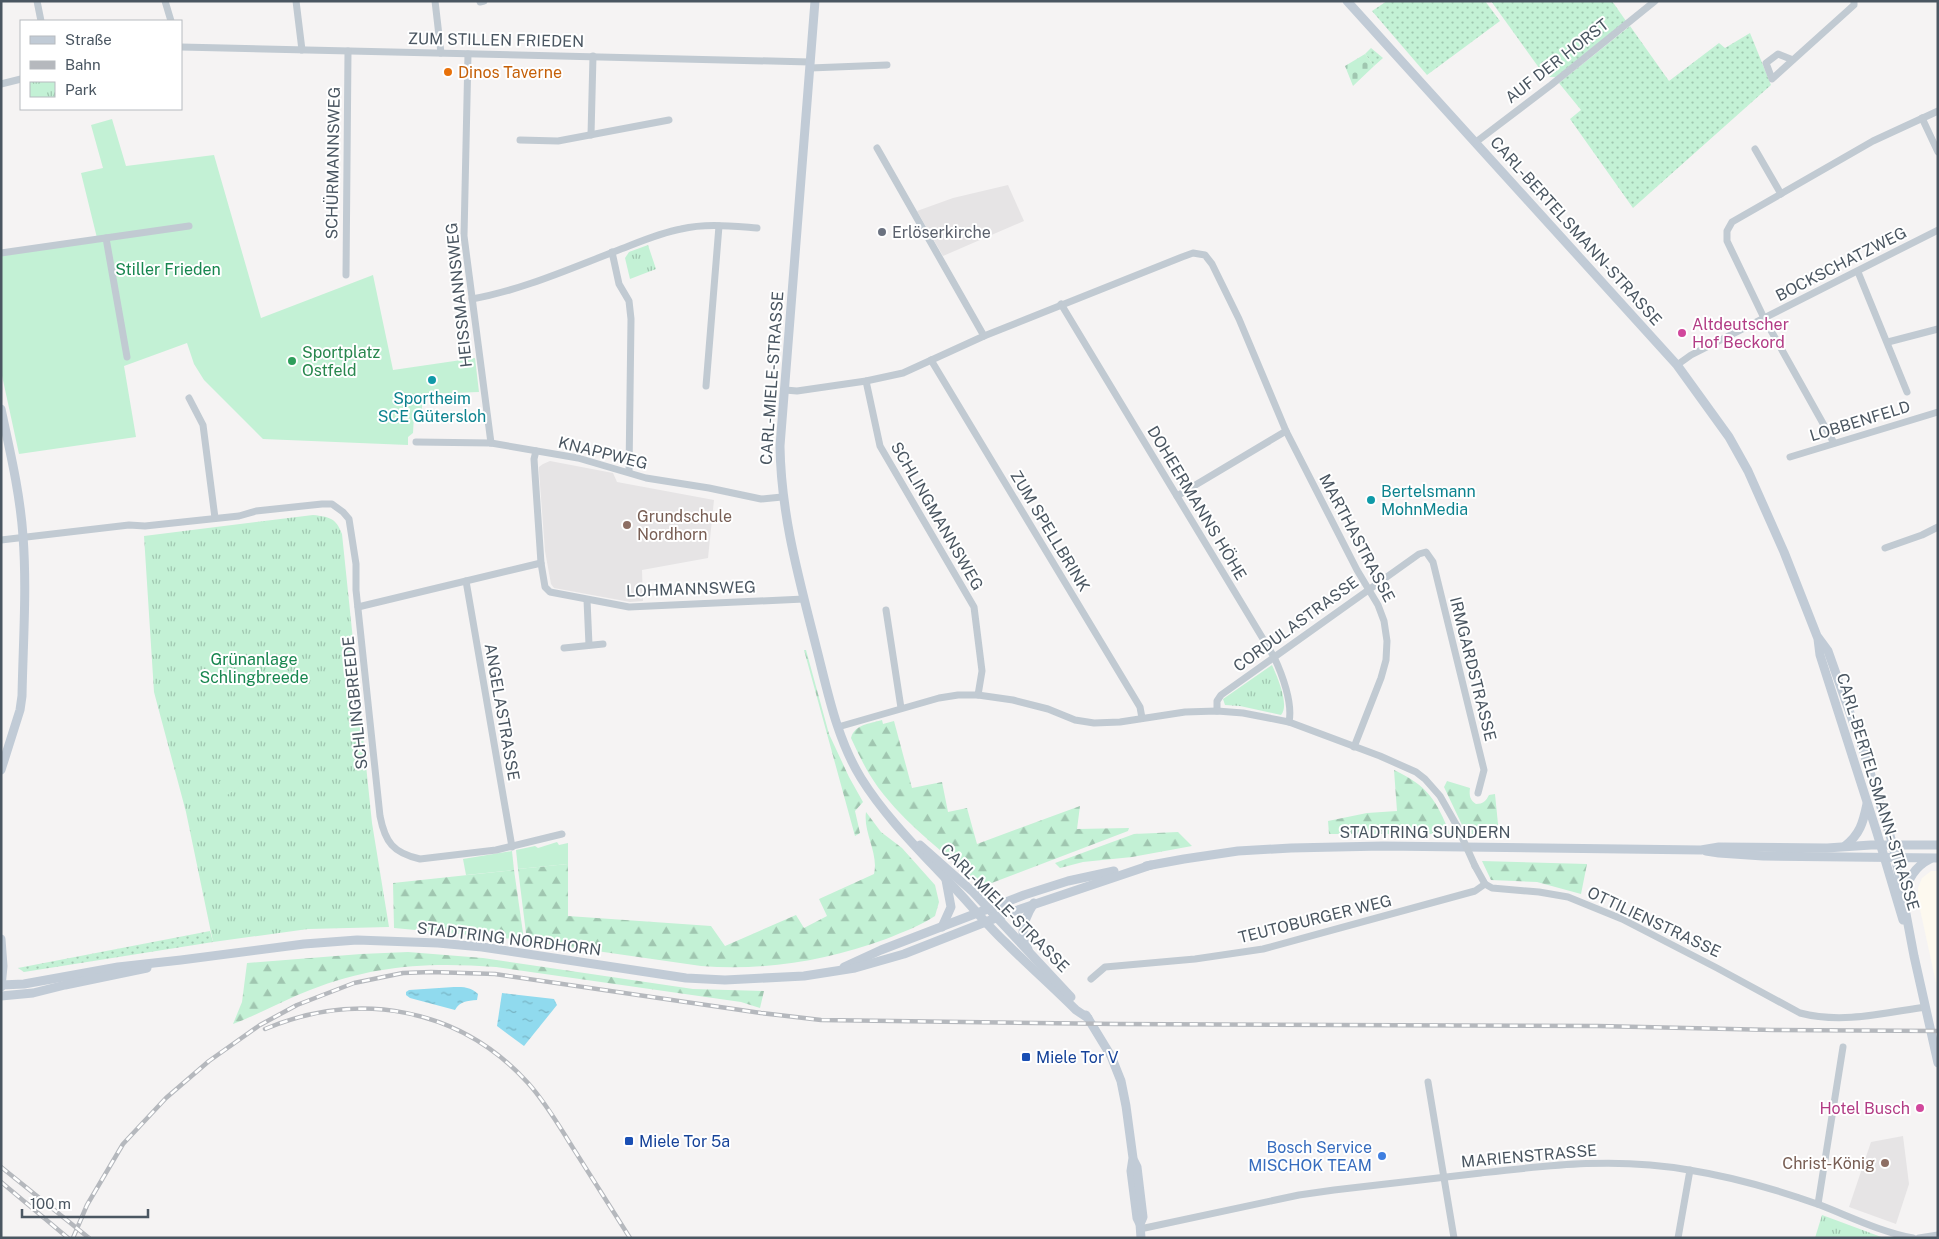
<svg xmlns="http://www.w3.org/2000/svg" width="1939" height="1239" viewBox="0 0 1939 1239" font-family="'Public Sans',sans-serif">
<style>
.commercial{fill:#fdf9ef}
.education{fill:#e6e4e5}
.grass{fill:url(#grass-dots)}
.forest{fill:url(#forest-firs)}
.cemetery{fill:url(#cemetery-stones)}
.park{fill:url(#park-tufts)}
.garden{fill:#c3f1d5}
.water{fill:url(#water-ripples)}
.lines{fill:none;stroke-linecap:round;stroke-linejoin:round}
.street{stroke:#c1cad2;stroke-width:7}
.secondary{stroke:#c1cbd6;stroke-width:9}
.rail-casing{stroke:#b5b8bd;stroke-width:4.5}
.rail{stroke:#fff;stroke-width:2.5;stroke-dasharray:8;stroke-linecap:butt}
.street-bridge{stroke:#c1cad2;stroke-width:7}
.food-dot{fill:#e8710a;stroke:#fff;stroke-width:2}
.worship-dot{fill:#6b7280;stroke:#fff;stroke-width:2}
.hotel-dot{fill:#d1479c;stroke:#fff;stroke-width:2}
.leisure-dot{fill:#2e9e5b;stroke:#fff;stroke-width:2}
.culture-dot{fill:#0f9aa8;stroke:#fff;stroke-width:2}
.education-dot{fill:#8d6e63;stroke:#fff;stroke-width:2}
.transit-dot{fill:#1a4fb4;stroke:#fff;stroke-width:2}
.shop-dot{fill:#3f7fe0;stroke:#fff;stroke-width:2}
.labels{text-anchor:middle;dominant-baseline:central;stroke-width:4;stroke-linejoin:round;paint-order:stroke}
.street-label{font-size:16px;fill:#4a5661;stroke:#fff}
.food-label{font-size:16px;fill:#c56008;stroke:#fff;text-anchor:start}
.worship-label{font-size:16px;fill:#5b616d;stroke:#fff;text-anchor:start}
.park-label{font-size:16px;fill:#17864f;stroke:#fff}
.hotel-label{font-size:16px;fill:#b23c85;stroke:#fff;text-anchor:start}
.leisure-label{font-size:16px;fill:#27864d;stroke:#fff;text-anchor:start}
.culture-label{font-size:16px;fill:#0d838f;stroke:#fff}
.education-label{font-size:16px;fill:#785e54;stroke:#fff;text-anchor:start}
.transit-label{font-size:16px;fill:#164399;stroke:#fff;text-anchor:start}
.shop-label{font-size:16px;fill:#366cbe;stroke:#fff;text-anchor:end}
</style>
<defs>
<pattern id="grass-dots" width="8" height="8" patternUnits="userSpaceOnUse" patternTransform="scale(1.25)"><rect width="8" height="8" fill="#c3f1d5"/><path d="M2 2h.1M6 6h.1" fill="none" stroke="#a0c6b0" stroke-width="1.8" stroke-linecap="round"/></pattern>
<pattern id="forest-firs" width="22" height="20" patternUnits="userSpaceOnUse" patternTransform="scale(1.25)"><rect width="22" height="20" fill="#c3f1d5"/><path d="M5 1l3.5 6h-7zM16 11l3.5 6h-7z" fill="#a0c6b0"/></pattern>
<pattern id="cemetery-stones" width="16" height="16" patternUnits="userSpaceOnUse" patternTransform="scale(1.25)"><rect width="16" height="16" fill="#c3f1d5"/><path d="M2 7V4a2 2 0 0 1 4 0v3zM10 15v-3a2 2 0 0 1 4 0v3z" fill="#a0c6b0"/></pattern>
<pattern id="park-tufts" width="24" height="20" patternUnits="userSpaceOnUse" patternTransform="scale(1.25)"><rect width="24" height="20" fill="#c3f1d5"/><path d="M3 7l-1-3M5 7V3M7 7l1-3M15 17l-1-3M17 17v-4M19 17l1-3" fill="none" stroke="#a0c6b0"/></pattern>
<pattern id="water-ripples" width="26" height="14" patternUnits="userSpaceOnUse" patternTransform="scale(1.25)"><rect width="26" height="14" fill="#90daee"/><path d="M2 4q2-2 4 0t4 0M15 11q2-2 4 0t4 0" fill="none" stroke="#78b4c4"/></pattern>
</defs>
<rect width="100%" height="100%" fill="#f5f3f3"/>
<!-- commercial -->
<polygon class="commercial" points="1931,871 1938,871 1938,992 1918,900 1918,888 1922,878"/>
<!-- education -->
<g class="education">
<polygon points="1008,185 1024,221 943,256 917,211 953,198"/>
<polygon points="550,461 613,473 617,482 714,500 708,558 642,570 643,601 630,602 554,588 551,584 545,551 539,471 539,467 543,464"/>
<polygon points="1903,1136 1909,1184 1896,1224 1849,1207 1871,1142"/>
</g>
<!-- grass -->
<g class="grass">
<polygon points="1387,1 1485,1 1500,21 1427,75 1372,11"/>
<polygon points="1491,1 1612,1 1626,21 1556,77 1549,77 1542,72"/>
<polygon points="1630,26 1669,81 1719,43 1725,48 1750,33 1771,85 1633,208 1570,119 1581,110 1559,83"/>
<polygon points="1371,48 1383,58 1374,66 1365,54"/>
<polygon points="210,931 213,942 24,972 18,968"/>
</g>
<!-- forest -->
<g class="forest">
<polygon points="804,650 806,650 829,734 849,777 863,802 855,811 860,833 855,836"/>
<path d="M882,720L883,724L894,721L912,788L942,782L948,812L967,808L977,844L1080,806L1077,829L1129,828L1128,831L989,884L977,881C946,854 910,828 884,795C870,778 860,758 851,738C855,724 869,724 882,720Z"/>
<path d="M1394,770C1428,786 1436,800 1450,834H1329L1328,821L1367,813L1397,811Z"/>
<path d="M1447,781L1470,788C1469,796 1470,800 1476,804C1483,804 1486,801 1489,795L1495,794L1499,834H1470L1467,826L1463,827L1444,787Z"/>
<path d="M866,812L881,832L902,848L935,885L939,902L935,916C920,926 903,932 886,939C826,961 764,971 701,966L527,941L518,869L568,864V916L711,926L725,946L796,915L804,928L827,916L819,899L874,874C879,853 863,833 866,812Z"/>
<polygon points="1178,832 1192,846 1132,857 1083,862 1060,868 1055,863 1134,834"/>
<polygon points="1482,861 1587,864 1581,894 1537,882 1491,880"/>
<polygon points="514,870 524,940 394,928 393,883"/>
<path d="M408,952L483,958L693,989L764,991L760,1008L741,1002L496,967C429,962 374,965 310,990C284,1000 259,1014 233,1024L242,1002L247,963L361,954Z"/>
</g>
<!-- cemetery -->
<polygon class="cemetery" points="1365,54 1374,66 1353,86 1345,66"/>
<!-- park -->
<g class="park">
<polygon points="648,245 656,269 630,279 625,258 629,252"/>
<path d="M313,515C330,517 336,518 342,534L372,823L389,927L308,929L213,942L186,812L154,692L144,536Z"/>
<path d="M1272,665C1277,676 1290,705 1281,715L1240,706L1225,705L1223,699Z"/>
<polygon points="1822,1215 1884,1238 1815,1238"/>
</g>
<!-- garden -->
<g class="garden">
<polygon points="112,119 126,166 214,155 261,318 373,275 393,370 475,358 479,392 422,394 422,414 414,415 413,433 408,437 408,445 263,439 204,380 194,364 187,343 124,366 136,437 19,454 1,371 1,255 98,242 81,173 103,168 91,125"/>
<polygon points="233,774 241,786 227,795 219,782"/>
<polygon points="557,842 559,845 568,843 568,864 518,869 516,850 535,846 538,848"/>
<polygon points="512,851 514,870 466,875 463,859"/>
</g>
<!-- water -->
<g class="water">
<path d="M454,987C464,987 471,987 478,994L477,1000C467,1001 460,1001 455,1010L410,998L406,995V992L409,990Z"/>
<polygon points="502,993 554,999 557,1005 524,1046 497,1026"/>
</g>
<g class="lines">
<!-- street -->
<g class="street">
<polyline points="37,1 41,21"/>
<polyline points="165,1 171,21"/>
<polyline points="296,1 302,50"/>
<polyline points="435,1 441,53"/>
<polyline points="480,2 484,1"/>
<polyline points="181,47 810,62"/>
<polyline points="468,54 464,236 491,443"/>
<polyline points="1793,60 1778,54 1766,63 1772,79 1854,5 1854,1"/>
<polyline points="810,68 887,65"/>
<polyline points="1,84 21,79"/>
<polyline points="1922,118 1938,152"/>
<polyline points="591,135 593,56"/>
<polyline points="520,140 558,141 669,120"/>
<polyline points="1476,142 1551,85 1655,1"/>
<polyline points="877,148 984,336"/>
<polyline points="1755,149 1781,194"/>
<polyline points="106,238 127,357"/>
<polyline points="612,252 619,284 629,301 631,319 629,472"/>
<polyline points="1,253 189,226"/>
<polyline points="1858,272 1907,392"/>
<polyline points="346,275 348,51"/>
<path d="M472,299C522,290 569,269 616,251C637,243 659,233 681,229C706,223 731,226 757,228"/>
<path d="M1061,304L1274,657C1282,674 1293,703 1289,722"/>
<polyline points="1888,342 1938,329"/>
<polyline points="931,360 1140,707 1142,718"/>
<polyline points="1677,365 1691,355 1938,230"/>
<polyline points="866,381 880,446 974,607 982,671 978,695"/>
<polyline points="706,386 719,226"/>
<polyline points="785,390 797,391 866,381 903,373 984,336 1182,257 1193,253 1205,255 1212,264 1239,319 1286,431 1357,570 1378,605 1384,621 1387,641 1386,660 1381,678 1354,747"/>
<polyline points="189,398 203,425 215,518"/>
<polyline points="416,442 491,443 578,458 646,478 709,488 761,499 782,497"/>
<polyline points="1834,443 1764,318 1727,241 1727,231 1732,222 1873,141 1938,111"/>
<polyline points="536,451 534,459 541,563 545,587 550,592 629,607 804,599"/>
<polyline points="1790,457 1938,412"/>
<polyline points="1177,496 1286,431"/>
<path d="M1,540L129,525L145,526L239,516L256,511L322,504H332L343,512L349,519L356,564V590L380,816C385,842 393,853 420,859L496,850L562,834"/>
<polyline points="1885,548 1922,535 1938,527"/>
<polyline points="466,581 512,847"/>
<polyline points="587,600 589,645"/>
<polyline points="358,607 541,563"/>
<polyline points="886,610 901,708"/>
<polyline points="564,648 603,644"/>
<polyline points="1217,711 1217,701 1221,695 1419,554 1426,552 1433,562 1484,770 1478,793"/>
<polyline points="838,727 939,698 958,695 978,695 1013,700 1048,709 1075,720 1094,723 1120,722 1185,712 1217,711 1243,713 1289,722 1380,756 1416,772 1425,779 1440,796 1457,826"/>
<path d="M1475,866L1485,884L1492,888L1539,892L1568,897L1622,919L1717,968L1800,1013C1842,1024 1884,1013 1925,1007"/>
<polyline points="1091,979 1105,967 1195,959 1263,949 1475,891 1485,884"/>
<polyline points="1428,1082 1454,1238"/>
<polyline points="1818,1204 1843,1047"/>
<path d="M1140,1229L1299,1195L1334,1190C1383,1184 1432,1179 1481,1173C1551,1165 1618,1157 1689,1170C1733,1177 1778,1190 1820,1205C1851,1217 1881,1232 1913,1238"/>
<polyline points="1678,1238 1690,1170"/>
<polyline points="1919,1238 1938,1235"/>
</g>
<!-- secondary -->
<g class="secondary">
<path d="M815,1L780,446C781,517 800,582 817,650C828,693 837,739 861,778C884,815 916,847 946,879C966,899 984,922 1005,942C1028,965 1053,987 1076,1010L1088,1018"/>
<polyline points="1347,1 1677,365 1729,437 1748,471 1784,552 1817,636 1828,651 1862,747 1893,845 1914,956 1938,1063"/>
<path d="M1,409C10,451 20,493 23,536C27,589 23,643 22,696L20,710L1,770"/>
<polyline points="1818,639 1820,655 1877,833 1903,920"/>
<polyline points="920,845 973,892 1071,997"/>
<path d="M1845,846C1860,834 1863,823 1867,804"/>
<polyline points="1706,851 1719,853 1763,856 1938,858"/>
<polyline points="1146,866 1184,859 1238,851 1291,848 1383,846 1701,850 1719,847 1827,848 1871,845 1938,845"/>
<path d="M1903,895C1909,879 1914,867 1930,859"/>
<polyline points="942,927 951,907 946,880"/>
<polyline points="1,939 3,966 1,987"/>
<path d="M1028,949C1018,935 1025,917 1034,903"/>
<polyline points="844,967 881,950 1024,895 1068,881 1114,871"/>
<polyline points="1,985 24,984 118,967 181,960 304,944 357,940 438,943 482,947 686,978 725,980 804,976 855,968 904,954 1006,914 1151,865"/>
<polyline points="1,996 33,993 65,985 147,968"/>
<polyline points="1086,1015 1111,1056 1121,1081 1126,1106 1133,1158 1131,1171 1137,1218 1140,1224 1141,1238"/>
<polyline points="1134,1161 1137,1167 1143,1217 1140,1224"/>
</g>
<!-- rail casing -->
<g class="rail-casing">
<g id="rail">
<path d="M265,1029C358,990 459,1007 528,1083C546,1103 559,1126 573,1148C592,1178 611,1208 630,1238"/>
<polyline points="1,1167 89,1238"/>
<polyline points="1,1182 68,1238"/>
<polyline points="73,1238 87,1205 123,1144 166,1098 209,1061 260,1025 297,1005 354,983 403,973 431,972 495,974 761,1013 821,1020 1117,1024 1598,1026 1774,1030 1938,1031"/>
</g>
</g>
<!-- rail -->
<use href="#rail" class="rail"/>
<!-- street-bridge -->
<polyline class="street-bridge" points="1457,826 1475,866"/>
</g>
<!-- markers -->
<circle class="food-dot" cx="448" cy="72" r="5"/>
<circle class="worship-dot" cx="882" cy="232" r="5"/>
<g class="hotel-dot">
<circle cx="1682" cy="333" r="5"/>
<circle cx="1920" cy="1108" r="5"/>
</g>
<circle class="leisure-dot" cx="292" cy="361" r="5"/>
<g class="culture-dot">
<circle cx="432" cy="380" r="5"/>
<circle cx="1371" cy="500" r="5"/>
</g>
<g class="education-dot">
<circle cx="627" cy="525" r="5"/>
<circle cx="1885" cy="1163" r="5"/>
</g>
<g class="transit-dot">
<rect x="1021" y="1052" width="10" height="10" rx="2.5"/>
<rect x="624" y="1136" width="10" height="10" rx="2.5"/>
</g>
<circle class="shop-dot" cx="1382" cy="1156" r="5"/>
<g class="labels">
<!-- street labels -->
<g class="street-label">
<text transform="translate(496 40) rotate(1)">ZUM STILLEN FRIEDEN</text>
<text transform="translate(1557 61) rotate(-38)">AUF DER HORST</text>
<text transform="translate(333 163) rotate(-89)">SCHÜRMANNSWEG</text>
<text transform="translate(1576 231) rotate(48)">CARL-BERTELSMANN-STRASSE</text>
<text transform="translate(1841 264) rotate(-27)">BOCKSCHATZWEG</text>
<text transform="translate(459 295) rotate(-96)">HEISSMANNSWEG</text>
<text transform="translate(772 378) rotate(-86)">CARL-MIELE-STRASSE</text>
<text transform="translate(1860 421) rotate(-17)">LOBBENFELD</text>
<text transform="translate(603 453) rotate(14)">KNAPPWEG</text>
<text transform="translate(1197 503) rotate(59)">DOHEERMANNS HÖHE</text>
<text transform="translate(937 516) rotate(60)">SCHLINGMANNSWEG</text>
<text transform="translate(1050 531) rotate(59)">ZUM SPELLBRINK</text>
<text transform="translate(1357 538) rotate(62)">MARTHASTRASSE</text>
<text transform="translate(691 589) rotate(-2)">LOHMANNSWEG</text>
<text transform="translate(1296 624) rotate(-36)">CORDULASTRASSE</text>
<text transform="translate(1473 669) rotate(76)">IRMGARDSTRASSE</text>
<text transform="translate(355 703) rotate(-96)">SCHLINGBREEDE</text>
<text transform="translate(502 712) rotate(80)">ANGELASTRASSE</text>
<text transform="translate(1878 792) rotate(73)">CARL-BERTELSMANN-STRASSE</text>
<text x="1425" y="832">STADTRING SUNDERN</text>
<text transform="translate(1005 908) rotate(45)">CARL-MIELE-STRASSE</text>
<text transform="translate(1315 919) rotate(-14)">TEUTOBURGER WEG</text>
<text transform="translate(1654 922) rotate(25)">OTTILIENSTRASSE</text>
<text transform="translate(509 939) rotate(7)">STADTRING NORDHORN</text>
<text transform="translate(1529 1156) rotate(-5)">MARIENSTRASSE</text>
</g>
<!-- food labels -->
<g class="food-label">
<text x="458" y="72">Dinos Taverne</text>
</g>
<!-- worship labels -->
<g class="worship-label">
<text x="892" y="232">Erlöserkirche</text>
</g>
<!-- park labels -->
<g class="park-label">
<text x="168" y="269">Stiller Frieden</text>
<text x="254" y="659">Grünanlage<tspan x="254" dy="18">Schlingbreede</tspan></text>
</g>
<!-- hotel labels -->
<g class="hotel-label">
<text x="1692" y="324">Altdeutscher<tspan x="1692" dy="18">Hof Beckord</tspan></text>
<text x="1910" y="1108" text-anchor="end">Hotel Busch</text>
</g>
<!-- leisure labels -->
<g class="leisure-label">
<text x="302" y="352">Sportplatz<tspan x="302" dy="18">Ostfeld</tspan></text>
</g>
<!-- culture labels -->
<g class="culture-label">
<text x="432" y="398">Sportheim<tspan x="432" dy="18">SCE Gütersloh</tspan></text>
<text x="1381" y="491" text-anchor="start">Bertelsmann<tspan x="1381" dy="18">MohnMedia</tspan></text>
</g>
<!-- education labels -->
<g class="education-label">
<text x="637" y="516">Grundschule<tspan x="637" dy="18">Nordhorn</tspan></text>
<text x="1875" y="1163" text-anchor="end">Christ-König</text>
</g>
<!-- transit labels -->
<g class="transit-label">
<text x="1036" y="1057">Miele Tor V</text>
<text x="639" y="1141">Miele Tor 5a</text>
</g>
<!-- shop labels -->
<g class="shop-label">
<text x="1372" y="1147">Bosch Service<tspan x="1372" dy="18">MISCHOK TEAM</tspan></text>
</g>
</g>
<!-- border -->
<rect width="1939" height="1239" fill="none" stroke="#4a5661" stroke-width="5"/>
<!-- legend -->
<rect x="20" y="20" width="162" height="90" fill="#ffffff" stroke="#b7bbc0"/>
<rect x="30" y="36" width="25" height="8" fill="#c1cbd6" stroke="#b7bbc0"/>
<text x="65" y="45" font-size="15" fill="#4a5661">Straße</text>
<rect x="30" y="61" width="25" height="8" fill="#b5b8bd" stroke="#b7bbc0"/>
<text x="65" y="70" font-size="15" fill="#4a5661">Bahn</text>
<rect x="30" y="82" width="25" height="15" fill="url(#park-tufts)" stroke="#b7bbc0"/>
<text x="65" y="95" font-size="15" fill="#4a5661">Park</text>
<!-- scale -->
<path d="M22 1209v8h126v-8" fill="none" stroke="#4a5661" stroke-width="2.5"/>
<text x="30" y="1209" font-size="15" fill="#4a5661" stroke="#ffffff" stroke-width="4" paint-order="stroke">100 m</text>
</svg>
